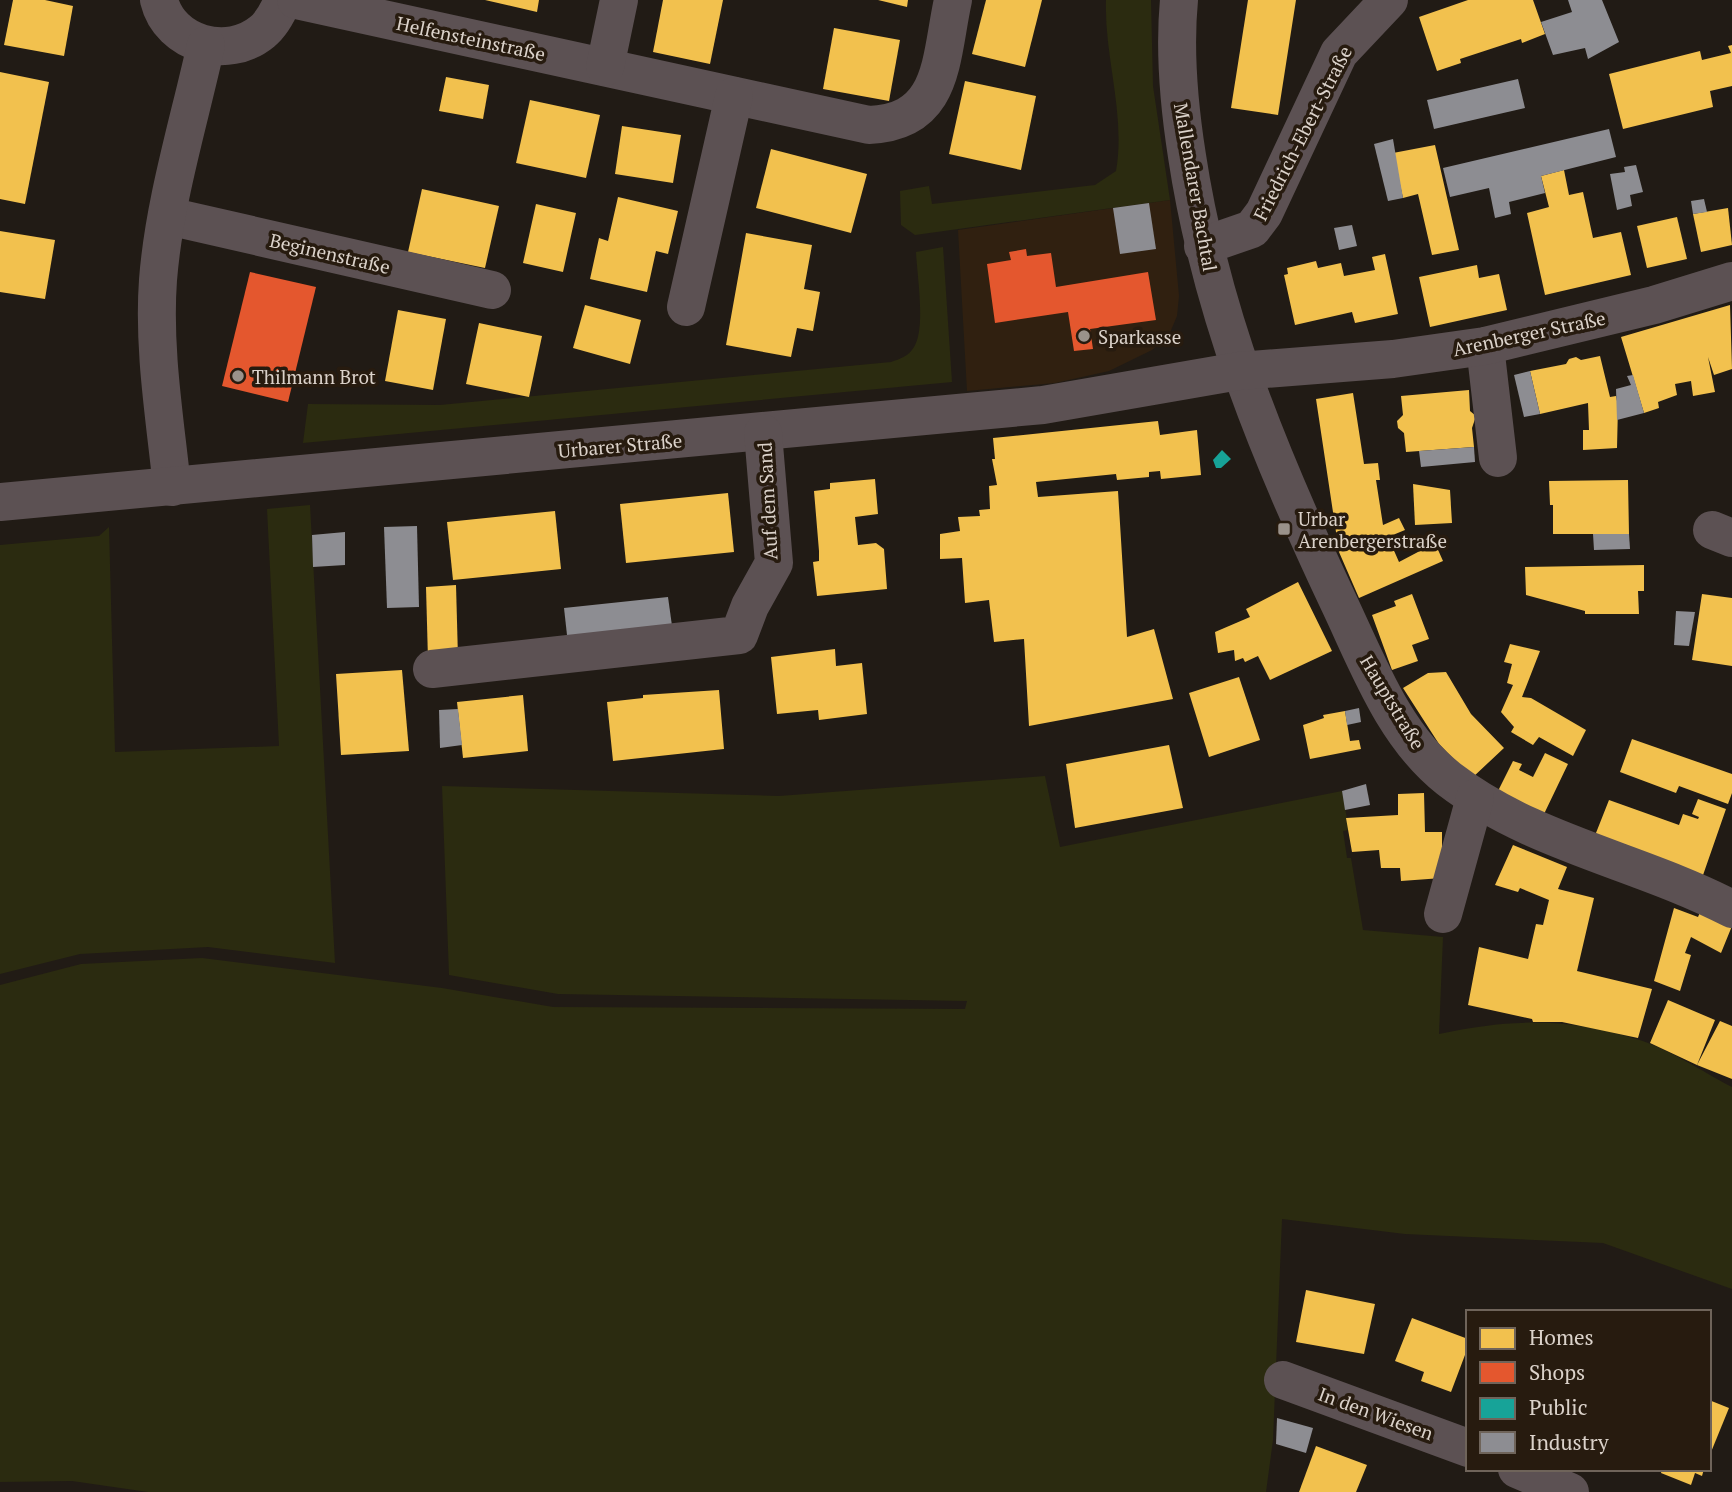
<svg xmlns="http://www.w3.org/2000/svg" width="1732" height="1492" viewBox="0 0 1732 1492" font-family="'PT Serif',serif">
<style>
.built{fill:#302010}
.green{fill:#2b2b10}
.homes{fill:#f2c14e}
.shops{fill:#e4572e}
.public{fill:#17a398}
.industry{fill:#8d8d92}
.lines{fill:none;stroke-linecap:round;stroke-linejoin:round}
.minor{stroke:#5c5153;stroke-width:38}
.poi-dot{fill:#9a928b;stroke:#271b0f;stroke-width:2.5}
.labels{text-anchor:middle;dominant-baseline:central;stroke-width:7;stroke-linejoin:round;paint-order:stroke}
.street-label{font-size:19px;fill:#dbd2ca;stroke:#271b0f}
.poi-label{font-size:19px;fill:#dbd2ca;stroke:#271b0f;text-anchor:start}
</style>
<rect width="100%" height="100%" fill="#211b15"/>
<!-- built -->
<polygon class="built" points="1170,200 1179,296 1177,316 1169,335 1152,350 1109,371 1055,383 967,391 958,230"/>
<!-- green -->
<g class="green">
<path d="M1106,0H1151L1153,86L1170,200L915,235L901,225L900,191L929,186L932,204L1095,185L1116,171C1126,115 1104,57 1106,0Z"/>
<path d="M943,247L952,382L303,443L308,404L440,405L891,362C900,359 909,356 914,347C926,328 917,275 916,252Z"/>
<polygon points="310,505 335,963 208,947 80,954 0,974 0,545 99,536 109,527 115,752 279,746 267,509"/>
<path d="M1045,776L1060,847L1342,791L1349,830L1343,831L1347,858H1351L1363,930L1443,937L1439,1034C1510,1019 1565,1017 1636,1039C1668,1048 1701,1071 1732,1087V1289L1603,1243L1405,1234L1282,1219L1273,1440L1266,1492H148L72,1481L0,1482V985L81,964L202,958L442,988L553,1007L965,1009L967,1001L558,994L449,975L442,786L779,796Z"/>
</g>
<!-- homes -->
<g class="homes">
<polygon points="13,0 45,0 73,6 64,56 4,45"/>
<polygon points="485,0 539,0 537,12"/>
<polygon points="663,0 723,0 710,64 653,52"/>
<polygon points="878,0 908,0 907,7"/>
<polygon points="986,0 1042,0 1025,67 972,54"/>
<polygon points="1248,0 1296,0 1278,115 1231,108"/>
<polygon points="1468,0 1533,0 1545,34 1522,43 1521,39 1460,59 1461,63 1437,71 1419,17"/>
<polygon points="834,28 900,40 889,101 823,89"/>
<polygon points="1732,45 1732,86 1710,91 1713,107 1623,129 1609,74 1700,51 1702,60 1731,53 1728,46"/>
<polygon points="0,72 49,82 25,204 0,199"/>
<polygon points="446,77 489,85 483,119 439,111"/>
<polygon points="965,81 1036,96 1021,170 949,154"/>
<polygon points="530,100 600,115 586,178 516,163"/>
<polygon points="622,126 681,135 673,183 615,174"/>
<polygon points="1435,145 1459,250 1432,255 1418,194 1403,198 1393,153"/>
<polygon points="771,149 867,174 851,233 756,208"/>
<polygon points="1564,170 1569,195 1583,192 1593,238 1621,232 1631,275 1545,295 1527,213 1549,207 1541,176"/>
<polygon points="422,189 499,206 485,268 408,252"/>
<polygon points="618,197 678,211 668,254 656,251 647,292 590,279 599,238 608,241"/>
<polygon points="536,204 576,213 563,272 523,263"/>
<polygon points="1728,208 1732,245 1701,252 1693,214"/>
<polygon points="1677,217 1687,259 1647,268 1637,226"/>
<polygon points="0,231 55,240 45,299 0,292"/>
<polygon points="746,233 812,245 804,289 820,292 813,331 797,328 791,357 726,345"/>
<polygon points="1385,254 1398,314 1355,323 1352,312 1295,325 1284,275 1288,274 1287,268 1316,261 1318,268 1341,263 1344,276 1375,270 1372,257"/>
<polygon points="1477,265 1479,278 1499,274 1507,310 1430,327 1419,277"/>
<polygon points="585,305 641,320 630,364 573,348"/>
<polygon points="1730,305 1732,369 1714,375 1708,357 1715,392 1693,396 1691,381 1675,384 1677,395 1658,402 1659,408 1644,413 1621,337"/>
<polygon points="398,310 446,319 433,390 385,381"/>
<polygon points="479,323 542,336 529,397 466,384"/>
<polygon points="1600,356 1610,397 1616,396 1618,406 1617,448 1583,450 1583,430 1589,430 1588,403 1540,414 1530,371 1566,364 1569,359 1576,357 1581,360"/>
<polygon points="1469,390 1470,411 1476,416 1472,428 1474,447 1406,452 1404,433 1398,428 1397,421 1403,415 1401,396"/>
<polygon points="1353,393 1364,464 1378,463 1380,480 1376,480 1383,525 1399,518 1405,530 1388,537 1399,562 1435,543 1443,561 1359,598 1339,552 1316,399"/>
<polygon points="1158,421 1160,435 1197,430 1201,475 1161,479 1160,471 1149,472 1149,477 1117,480 1116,474 1036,482 1038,497 1118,491 1127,637 1154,629 1173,699 1029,726 1024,639 994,642 989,600 965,603 962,558 940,559 940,534 960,531 958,517 980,516 979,510 990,509 989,486 997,485 992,459 995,459 993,438"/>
<polygon points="875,479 878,514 855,517 858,545 876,543 884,549 887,589 817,596 813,562 819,561 819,551 814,491 830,489 830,483"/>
<polygon points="1628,480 1629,534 1553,534 1553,505 1550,505 1549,481"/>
<polygon points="1413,484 1450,490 1452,523 1415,525"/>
<polygon points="728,493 734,552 626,563 620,504"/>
<polygon points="555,511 561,569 453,580 447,522"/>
<polygon points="1644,565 1644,591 1638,591 1639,614 1585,614 1585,611 1526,595 1525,567"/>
<polygon points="1298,582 1332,651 1270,680 1258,656 1245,662 1243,658 1235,661 1234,650 1218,653 1215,632 1250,617 1246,609"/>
<polygon points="456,585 458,658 428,660 426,587"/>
<polygon points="1412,594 1429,639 1412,645 1418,661 1392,670 1372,615 1396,606 1394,601"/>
<polygon points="1702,594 1732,598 1732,666 1692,660"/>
<polygon points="1510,644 1540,651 1522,697 1531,698 1586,730 1573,756 1539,737 1533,745 1511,732 1514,727 1501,712 1513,685 1507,683 1512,664 1504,662"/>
<polygon points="835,649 836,666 862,663 867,714 819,720 818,710 777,714 771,657"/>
<polygon points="402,670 409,751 341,755 336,674"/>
<polygon points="1446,672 1471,714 1504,748 1472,778 1439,744 1403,688 1428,673"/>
<polygon points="1239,677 1260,740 1209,757 1189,693"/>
<polygon points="719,690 724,749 613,761 607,702 643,698 643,695"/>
<polygon points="523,695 528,751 463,758 457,702"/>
<polygon points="1345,711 1350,741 1359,740 1361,749 1310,759 1303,725 1324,718 1323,715"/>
<polygon points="1632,739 1732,774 1732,793 1728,804 1679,786 1676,793 1620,772"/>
<polygon points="1169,745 1183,808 1075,828 1066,764"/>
<polygon points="1545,753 1568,764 1544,814 1498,791 1513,761 1522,764 1519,770 1533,777"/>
<polygon points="1424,793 1425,832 1442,832 1442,878 1401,881 1400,868 1381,868 1379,850 1352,852 1346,818 1398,815 1398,794"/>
<polygon points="1698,799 1726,809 1702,878 1594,838 1609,800 1679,825 1683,814 1698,819 1699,817 1692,814"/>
<polygon points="1513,845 1567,867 1558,889 1594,898 1577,971 1652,989 1638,1038 1562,1022 1533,1022 1532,1019 1468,1005 1479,947 1528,959 1536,924 1543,925 1549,900 1520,888 1518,892 1495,885"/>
<polygon points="1674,908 1698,917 1701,910 1732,926 1721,953 1691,937 1685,953 1691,955 1680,991 1654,981"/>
<polygon points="1668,1000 1715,1020 1697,1065 1720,1021 1732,1026 1732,1079 1697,1065 1650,1043"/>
<polygon points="1306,1290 1375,1304 1364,1354 1296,1342"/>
<polygon points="1412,1318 1468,1339 1468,1347 1451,1392 1421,1381 1424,1372 1395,1361"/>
<polygon points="1709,1400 1729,1408 1709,1457"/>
<polygon points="1316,1446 1367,1465 1356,1492 1299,1492"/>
<polygon points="1662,1469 1704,1469 1702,1476 1695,1473 1691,1485 1661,1473"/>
</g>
<!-- shops -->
<g class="shops">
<polygon points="1026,249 1027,256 1051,253 1056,287 1148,272 1156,320 1090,329 1093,349 1074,351 1068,312 995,323 987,264 1011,260 1009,252"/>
<polygon points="250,272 316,287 288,402 222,386"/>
</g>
<!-- public -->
<polygon class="public" points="1222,450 1231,459 1221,468 1216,468 1213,460"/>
<!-- industry -->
<g class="industry">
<polygon points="1568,0 1602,0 1619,42 1588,59 1585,48 1553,55 1541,22 1572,12"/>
<polygon points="1518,79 1525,108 1434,129 1427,100"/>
<polygon points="1609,129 1616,157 1541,176 1545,193 1509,202 1511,214 1495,218 1489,188 1450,197 1443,168"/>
<polygon points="1393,139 1403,198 1388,201 1374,144"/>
<polygon points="1636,165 1643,192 1630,195 1632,206 1617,210 1610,174 1625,172 1624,167"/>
<polygon points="1704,199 1707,212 1693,214 1691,201"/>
<polygon points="1149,203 1156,249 1120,254 1113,208"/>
<polygon points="1352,225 1357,246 1339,250 1334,228"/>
<polygon points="1530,371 1540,414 1524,417 1514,375"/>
<polygon points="1633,375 1644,413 1617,420 1616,389 1631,385 1627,376"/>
<polygon points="1474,447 1475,462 1421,467 1419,451"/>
<polygon points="417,526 419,607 387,608 384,527"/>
<polygon points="345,532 345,565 313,567 312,535"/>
<polygon points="1593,534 1629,534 1630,549 1594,550"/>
<polygon points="668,597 673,633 568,644 564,608"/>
<polygon points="1676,611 1695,612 1689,646 1674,645"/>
<polygon points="1359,708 1361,722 1347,725 1345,711"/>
<polygon points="458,709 462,745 440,748 439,710"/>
<polygon points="1366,784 1370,805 1345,810 1342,791"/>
<polygon points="1277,1418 1313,1428 1306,1453 1276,1444"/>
</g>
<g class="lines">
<!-- minor -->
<g class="minor">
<path d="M159,0C170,45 228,60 262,32C272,24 278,12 283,0"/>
<path d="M296,0L869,125C945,122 940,59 953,0"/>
<path d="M1179,0C1174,52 1179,105 1187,156C1211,315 1271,459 1339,603C1368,664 1394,736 1449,779C1532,843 1640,861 1732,909"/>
<polyline points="605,67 619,0"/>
<polyline points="168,216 492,290"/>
<polyline points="1203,246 1252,229 1264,213 1339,53 1389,0"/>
<polyline points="686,307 734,96"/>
<polyline points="1485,346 1498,458"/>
<path d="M172,487C165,419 153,349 158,280C164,202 189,122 206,45"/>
<polyline points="0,502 1043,405 1239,371 1393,359 1485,346 1654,305 1732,281"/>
<polyline points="1712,530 1732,538"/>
<polyline points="432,669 739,635 750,606 774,563 763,433"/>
<polyline points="1443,914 1475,798"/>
<polyline points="1283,1380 1468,1448"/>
<polyline points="1517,1469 1570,1492"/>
</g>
</g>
<!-- markers -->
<g class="poi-dot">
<circle cx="1084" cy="336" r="7"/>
<circle cx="238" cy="376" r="7"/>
<rect x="1277" y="522" width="14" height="14" rx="3.5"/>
</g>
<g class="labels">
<!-- street labels -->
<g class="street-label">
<text transform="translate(471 38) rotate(12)">Helfensteinstraße</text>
<text transform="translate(1302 133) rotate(-63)">Friedrich-Ebert-Straße</text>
<text transform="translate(1196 187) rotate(80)">Mallendarer Bachtal</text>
<text transform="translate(330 253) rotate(13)">Beginenstraße</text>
<text transform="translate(1529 333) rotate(-12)">Arenberger Straße</text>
<text transform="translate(620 445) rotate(-5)">Urbarer Straße</text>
<text transform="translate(767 501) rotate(-93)">Auf dem Sand</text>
<text transform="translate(1393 702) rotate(59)">Hauptstraße</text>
<text transform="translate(1376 1413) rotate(20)">In den Wiesen</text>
</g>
<!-- poi labels -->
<g class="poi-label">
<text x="1098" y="336">Sparkasse</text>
<text x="252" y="376">Thilmann Brot</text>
<text x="1298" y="518">Urbar<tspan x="1298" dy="22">Arenbergerstraße</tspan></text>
</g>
</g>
<!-- legend -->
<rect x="1466" y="1310" width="245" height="161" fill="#271b0f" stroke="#6f645a" stroke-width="2"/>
<rect x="1480" y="1328" width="35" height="21" fill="#f2c14e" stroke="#6f645a" stroke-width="2"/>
<text x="1529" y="1345" font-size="21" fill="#dbd2ca">Homes</text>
<rect x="1480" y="1362" width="35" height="21" fill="#e4572e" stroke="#6f645a" stroke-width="2"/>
<text x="1529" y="1380" font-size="21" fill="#dbd2ca">Shops</text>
<rect x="1480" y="1398" width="35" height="21" fill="#17a398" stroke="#6f645a" stroke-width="2"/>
<text x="1529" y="1415" font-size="21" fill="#dbd2ca">Public</text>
<rect x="1480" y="1432" width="35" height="21" fill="#8d8d92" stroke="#6f645a" stroke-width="2"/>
<text x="1529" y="1450" font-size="21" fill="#dbd2ca">Industry</text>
</svg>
